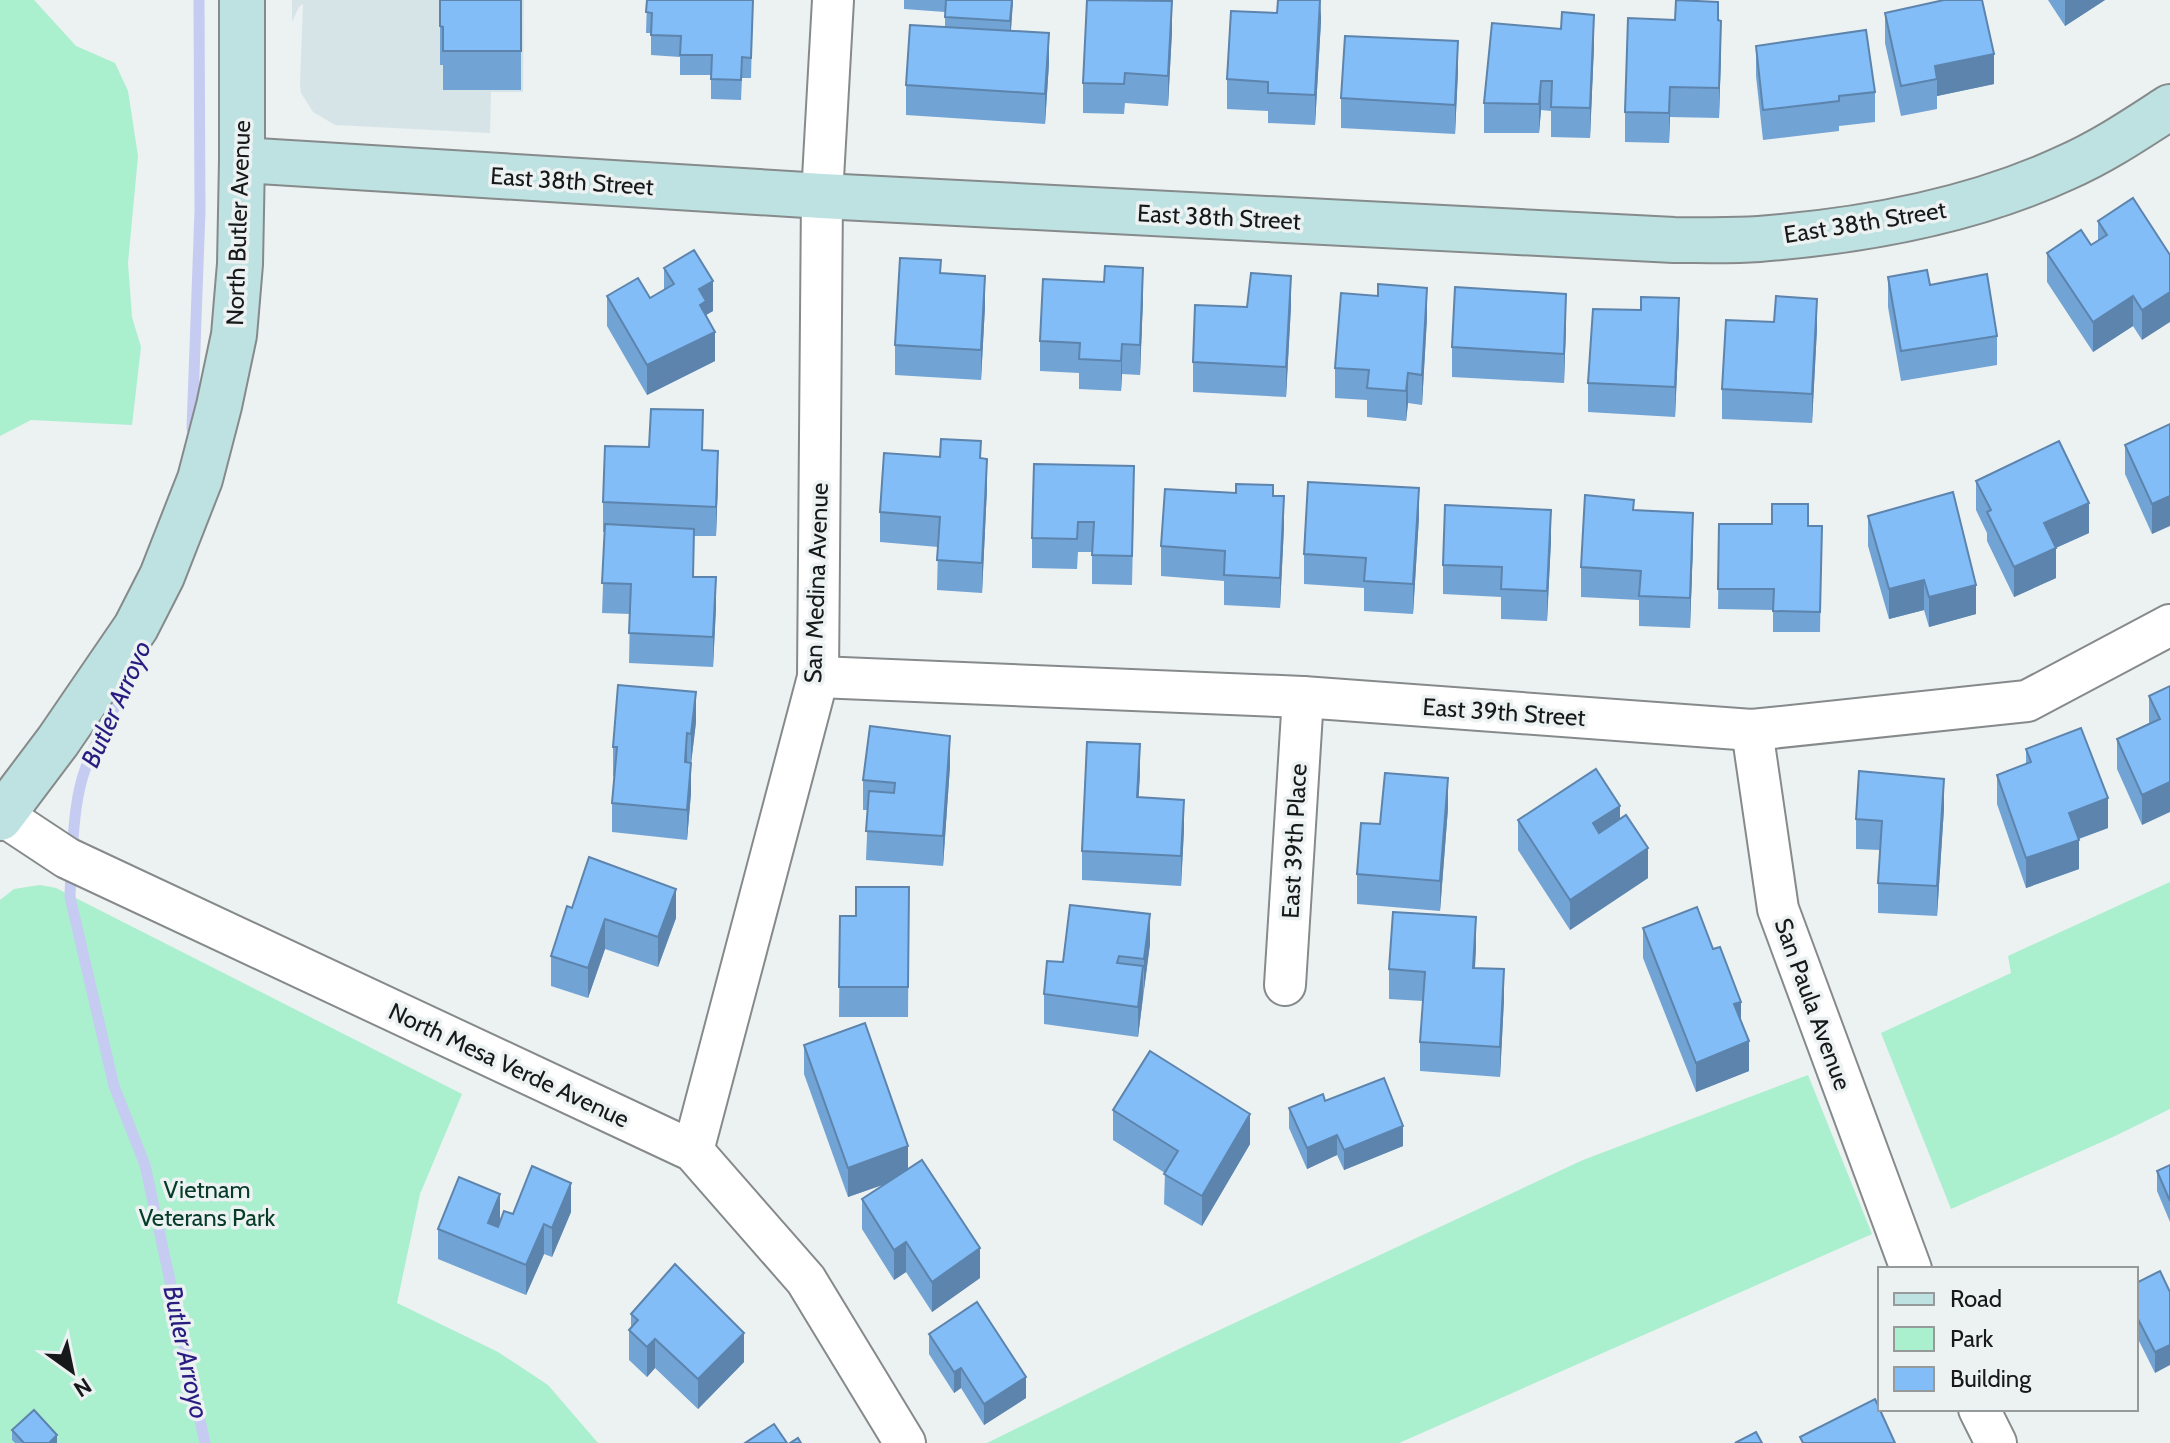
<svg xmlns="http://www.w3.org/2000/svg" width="2170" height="1443" viewBox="0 0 2170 1443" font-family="Cabin,sans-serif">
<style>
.built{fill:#d7e4e7}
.green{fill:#aaefce}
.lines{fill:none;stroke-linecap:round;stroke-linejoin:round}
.stream{stroke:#c6ccf1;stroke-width:11}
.street-casing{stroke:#868a8b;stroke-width:44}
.secondary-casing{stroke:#868a8b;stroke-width:48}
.street{stroke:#fff;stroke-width:40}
.secondary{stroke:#bde2e1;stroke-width:44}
.wall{fill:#71a3d4}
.shaded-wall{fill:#5c84ad}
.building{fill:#83bdf7;stroke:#5c84ad;stroke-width:2}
.labels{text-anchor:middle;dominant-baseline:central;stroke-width:7;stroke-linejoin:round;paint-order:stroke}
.street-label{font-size:24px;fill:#171819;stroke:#ecf1f2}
.park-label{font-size:24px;fill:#063b28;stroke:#ecf1f2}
.water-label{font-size:26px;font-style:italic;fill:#281c81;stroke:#ecf1f2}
</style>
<rect width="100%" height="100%" fill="#ecf1f2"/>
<!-- built -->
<polygon class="built" points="292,0 524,0 523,92 491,92 490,133 335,125 313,112 301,93 300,84 303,4 299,7 292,22"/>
<!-- green -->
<g class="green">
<polygon points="0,0 34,0 76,46 115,63 128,91 138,156 128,263 132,317 141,347 132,425 31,420 0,436"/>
<polygon points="2170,882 2170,1109 2115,1136 1951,1209 1881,1033 2011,973 2008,956"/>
<polygon points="40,885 56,888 462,1094 420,1194 397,1303 498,1352 548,1385 598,1443 0,1443 0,900 14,889"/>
<polygon points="1808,1075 1872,1234 1399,1443 987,1443 1181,1348 1583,1160"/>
</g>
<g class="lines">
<!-- stream -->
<g class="stream">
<polyline points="192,429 200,211 199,0"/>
<path d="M72,852C74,824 76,793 86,767C101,728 125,694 139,655"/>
<polyline points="71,869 70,897 114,1086 145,1165 205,1443"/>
</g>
<!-- street casing -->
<g class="street-casing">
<g id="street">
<polyline points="818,677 1303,697 1752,730 2027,701 2170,625"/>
<polyline points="1752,730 1778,909 1911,1269"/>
<polyline points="2,815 67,858 693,1151 806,1280 905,1443"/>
<polyline points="1285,985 1303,697"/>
<polyline points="693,1151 818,677 822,196 833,0"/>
<polyline points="1979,1409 1996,1443"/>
</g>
</g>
<!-- secondary casing -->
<g class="secondary-casing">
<g id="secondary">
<path d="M242,160L822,196L1674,240C1702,240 1731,241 1759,239C1862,231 1970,212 2065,168C2102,152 2136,129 2170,107"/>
<polyline points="0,818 58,741 136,627 162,576 200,479 219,406 234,335 240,264 242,160 242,0"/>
</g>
</g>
<!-- street -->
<use href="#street" class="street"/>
<!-- secondary -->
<use href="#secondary" class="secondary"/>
</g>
<!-- wall -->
<g class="wall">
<polygon points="440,0 521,0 521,90 443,90 443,65 440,65"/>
<polygon points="647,0 753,0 751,78 742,78 741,100 711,99 711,75 680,75 680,57 651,55 651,33 646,33"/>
<polygon points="904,0 1013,0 1011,31 1049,63 1045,124 906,115 906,85 945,27 945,12 904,9"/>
<polygon points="2048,0 2105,0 2065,26"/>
<polygon points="1885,13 1994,84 1937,96 1937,109 1901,116 1885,43"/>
<polygon points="1718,20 1721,51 1719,118 1670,117 1669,143 1625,142 1625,112"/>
<polygon points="1321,21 1315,125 1268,123 1268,111 1227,109 1227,79"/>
<polygon points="1172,31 1168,106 1125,103 1124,114 1083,113 1083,83"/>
<polygon points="1594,45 1590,138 1551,137 1551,111 1541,110 1539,133 1484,133 1484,103"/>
<polygon points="1756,46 1875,92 1875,122 1839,126 1839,131 1763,140 1756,76"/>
<polygon points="1458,71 1455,134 1341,128 1341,98"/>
<polygon points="2098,221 2170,255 2142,340 2133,326 2093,352 2047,282 2047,253 2091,245 2098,240"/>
<polygon points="664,268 713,311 706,315 706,316 715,361 647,395 607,326 607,296 650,298 664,290"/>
<polygon points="941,273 985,306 981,380 895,375 895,345"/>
<polygon points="1888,277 1930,285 1997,336 1997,365 1901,381 1888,307"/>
<polygon points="1143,298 1140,375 1122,374 1121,391 1079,389 1079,373 1040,371 1040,341"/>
<polygon points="1291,306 1286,397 1193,392 1193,362 1247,307"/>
<polygon points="1641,310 1679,328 1675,417 1588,412 1588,383"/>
<polygon points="1427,317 1422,405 1408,403 1406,421 1367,417 1367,400 1335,398 1335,368"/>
<polygon points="1774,322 1817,328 1812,423 1722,419 1722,389"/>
<polygon points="1566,324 1564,383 1452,377 1452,347"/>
<polygon points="2170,424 2152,534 2125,474 2125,445"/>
<polygon points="703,450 718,481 716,536 694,536 694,577 716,607 713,667 629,663 630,614 602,613 605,532 603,532 603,502"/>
<polygon points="940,457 981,458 987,488 982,593 937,590 938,547 880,542 880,512"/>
<polygon points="1976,481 2089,533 2056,548 2056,578 2014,597 1987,541 1987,533 1976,510"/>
<polygon points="1134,496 1132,585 1092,584 1092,552 1078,552 1077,569 1032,568 1032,538"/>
<polygon points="1273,496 1284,526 1280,608 1224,605 1224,581 1161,576 1161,546"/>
<polygon points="1634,510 1693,543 1690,628 1639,626 1639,600 1581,597 1581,567"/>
<polygon points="1868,516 1976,614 1929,627 1924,610 1889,619 1868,546"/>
<polygon points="1419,517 1413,614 1364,611 1364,588 1304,584 1304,554"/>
<polygon points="1719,524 1822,526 1820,632 1773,632 1773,610 1718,609"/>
<polygon points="1551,540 1547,621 1501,619 1501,597 1443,594 1443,565"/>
<polygon points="2170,686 2142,825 2117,769 2117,739 2149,723 2149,696"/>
<polygon points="696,722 691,763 691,793 687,840 612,832 612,803 614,777 613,776 613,747"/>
<polygon points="2026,749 2108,828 2079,839 2079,869 2026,888 1997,804 1997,775 2026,764"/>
<polygon points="950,766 943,866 866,860 868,810 863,810 863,780"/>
<polygon points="1140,774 1138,797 1184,829 1181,886 1082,880 1082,851"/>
<polygon points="1448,808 1440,911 1357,904 1357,874 1380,824"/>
<polygon points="1944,808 1937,916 1878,913 1878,883 1880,850 1856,849 1856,819"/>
<polygon points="1518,820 1648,878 1570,930 1518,850"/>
<polygon points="909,887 908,1017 839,1017 840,916 856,916"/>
<polygon points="572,908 676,918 658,967 605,949 588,998 551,986 551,956"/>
<polygon points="1643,928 1749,1071 1696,1092 1643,958"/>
<polygon points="1150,944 1138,1037 1044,1024 1044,994 1063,962"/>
<polygon points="1476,947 1475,968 1504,999 1500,1077 1420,1071 1420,1042 1423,1001 1389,999 1389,969"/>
<polygon points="804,1045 908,1169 980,1278 932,1312 906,1272 894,1280 862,1229 862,1199 885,1184 848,1197 804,1074"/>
<polygon points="1325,1101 1403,1146 1344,1170 1337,1155 1307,1169 1289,1128 1289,1108"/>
<polygon points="1113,1110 1250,1144 1202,1226 1164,1204 1165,1173 1113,1140"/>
<polygon points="2170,1165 2170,1222 2157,1191 2157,1171"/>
<polygon points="571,1212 552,1257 544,1254 526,1295 438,1259 438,1229 500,1222 513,1214"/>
<polygon points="2160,1271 2155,1373 2138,1339 2136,1283"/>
<polygon points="631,1314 744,1362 698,1409 655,1368 647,1377 629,1360 629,1330 631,1328"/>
<polygon points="929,1334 1026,1398 984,1425 961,1388 954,1393 929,1354"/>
<polygon points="12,1430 57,1443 15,1443 12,1440"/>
</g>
<!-- shaded-wall -->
<g class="shaded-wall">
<polygon points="1012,0 1013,0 1010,41 1010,21"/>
<polygon points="1321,0 1321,21 1315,125 1315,95"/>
<polygon points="2065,0 2105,0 2065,26"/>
<polygon points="1172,1 1172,31 1168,106 1168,76"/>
<polygon points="1594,15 1594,45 1590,138 1590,108"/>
<polygon points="1721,21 1721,51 1719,118 1719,88"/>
<polygon points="1049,33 1049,63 1045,124 1045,94"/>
<polygon points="1458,41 1458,71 1455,134 1455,105"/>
<polygon points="1994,54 1994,84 1937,96 1937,79 1935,66"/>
<polygon points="1541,81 1541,110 1539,133 1539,104"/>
<polygon points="1670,87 1670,117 1669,143 1669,113"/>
<polygon points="1143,268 1143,298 1140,375 1140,345"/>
<polygon points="985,276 985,306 981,380 981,350"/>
<polygon points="1291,276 1291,306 1286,397 1286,367"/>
<polygon points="713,281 713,311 706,315 706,331 700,335 699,289"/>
<polygon points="1427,288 1427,317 1422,405 1422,375"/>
<polygon points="2170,292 2170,322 2142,340 2142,310"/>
<polygon points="1566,294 1566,324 1564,383 1564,354"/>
<polygon points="2133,296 2133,326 2093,352 2093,322"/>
<polygon points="1679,298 1679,328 1675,417 1675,387"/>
<polygon points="1817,299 1817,328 1812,423 1812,394"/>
<polygon points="715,332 715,361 647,395 647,365"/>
<polygon points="1122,344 1122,374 1121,391 1121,361"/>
<polygon points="1408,373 1408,403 1406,421 1406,391"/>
<polygon points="718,451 718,481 716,536 716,507"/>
<polygon points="987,459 987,488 982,593 982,563"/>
<polygon points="1419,488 1419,517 1413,614 1413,584"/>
<polygon points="1284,496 1284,526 1280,608 1280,578"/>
<polygon points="2170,496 2170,526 2152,534 2152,504"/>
<polygon points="2089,503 2089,533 2044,553 2044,523"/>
<polygon points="1551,510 1551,540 1547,621 1547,591"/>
<polygon points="1693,513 1693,543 1690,628 1690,598"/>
<polygon points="2056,548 2056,578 2014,597 2014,567"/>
<polygon points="716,577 716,607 713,667 713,637"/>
<polygon points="1924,580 1924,610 1889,619 1889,589"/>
<polygon points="1976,585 1976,614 1929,627 1929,597"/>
<polygon points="696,692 696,722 691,764 691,734"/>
<polygon points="687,733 687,763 685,762"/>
<polygon points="950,736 950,766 943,866 943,836"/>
<polygon points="1140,744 1140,774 1137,827 1137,797"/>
<polygon points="691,763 691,793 687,840 687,810"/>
<polygon points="1448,778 1448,808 1440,911 1440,881"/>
<polygon points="1944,779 1944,808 1937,916 1937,886"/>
<polygon points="2170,782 2170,812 2142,825 2142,795"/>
<polygon points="2108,798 2108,828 2069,842 2069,813"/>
<polygon points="1184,800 1184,829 1181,886 1181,856"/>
<polygon points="1620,806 1620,835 1593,853 1593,823"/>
<polygon points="2079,840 2079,869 2026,888 2026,858"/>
<polygon points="1648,848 1648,878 1570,930 1570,900"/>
<polygon points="676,889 676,918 658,967 658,937"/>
<polygon points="1150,914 1150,944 1144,989 1144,959"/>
<polygon points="1476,917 1476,947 1473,997 1473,968"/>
<polygon points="605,919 605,949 588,998 588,968"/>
<polygon points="1143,966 1143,996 1138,1037 1138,1007"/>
<polygon points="1504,969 1504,999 1500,1077 1500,1047"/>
<polygon points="1741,1002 1741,1031 1734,1004"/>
<polygon points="1749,1041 1749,1071 1696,1092 1696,1063"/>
<polygon points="1250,1114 1250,1144 1202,1226 1202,1196"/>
<polygon points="1403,1126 1403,1146 1344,1170 1344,1150"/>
<polygon points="1337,1135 1337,1155 1307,1169 1307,1148"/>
<polygon points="908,1146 908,1176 848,1197 848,1168"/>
<polygon points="571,1183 571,1212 552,1257 552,1228"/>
<polygon points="500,1194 500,1224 488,1252 488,1223"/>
<polygon points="544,1224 544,1254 526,1295 526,1265"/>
<polygon points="906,1242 906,1272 894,1280 894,1250"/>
<polygon points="980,1248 980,1278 932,1312 932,1282"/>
<polygon points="2138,1319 2138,1339 2136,1340 2136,1320"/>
<polygon points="744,1333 744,1362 698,1409 698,1379"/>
<polygon points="655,1339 655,1368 647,1377 647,1347"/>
<polygon points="2170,1345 2170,1365 2155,1373 2155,1352"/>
<polygon points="961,1368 961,1388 954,1393 954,1372"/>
<polygon points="1026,1377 1026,1398 984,1425 984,1404"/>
<polygon points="57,1435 57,1443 49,1443"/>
</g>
<!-- building -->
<g class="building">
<polygon points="440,0 521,0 521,51 443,51 443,27 440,26"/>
<polygon points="647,0 753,0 751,58 742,57 741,80 711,79 712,55 680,55 681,36 651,35 652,13 646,12"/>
<polygon points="946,0 1012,0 1010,21 945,17"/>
<polygon points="1087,0 1172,1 1168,76 1125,73 1124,84 1083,83"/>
<polygon points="1278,0 1320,0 1315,95 1268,93 1268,82 1227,79 1231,11 1277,13"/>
<polygon points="1676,0 1718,2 1718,20 1721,21 1719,88 1670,87 1669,113 1625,112 1628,18 1675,20"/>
<polygon points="1944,0 1982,0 1994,54 1935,66 1937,79 1901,86 1885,13"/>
<polygon points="1562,12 1594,15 1590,108 1551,107 1552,81 1541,81 1539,104 1484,103 1492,23 1561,29"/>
<polygon points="910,25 1049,33 1045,94 906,85"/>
<polygon points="1866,30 1875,92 1839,96 1839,101 1763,110 1756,46"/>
<polygon points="1345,36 1458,41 1455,105 1341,98"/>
<polygon points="2133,198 2170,255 2170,292 2142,310 2133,296 2093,322 2047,253 2081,230 2091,245 2107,235 2098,221"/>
<polygon points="694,250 713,281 699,289 706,301 700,305 715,332 647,365 607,296 638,278 650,298 674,284 664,268"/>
<polygon points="900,258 941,260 940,273 985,276 981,350 895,345"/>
<polygon points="1105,266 1143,268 1140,345 1122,344 1121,361 1079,359 1080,343 1040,341 1043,279 1104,282"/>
<polygon points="1927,270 1930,285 1987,274 1997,336 1901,351 1888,277"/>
<polygon points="1251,273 1291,276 1286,367 1193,362 1195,305 1247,307"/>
<polygon points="1378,284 1427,288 1422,375 1408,373 1406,391 1367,388 1369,370 1335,368 1341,293 1378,296"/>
<polygon points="1455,287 1566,294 1564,354 1452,347"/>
<polygon points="1776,296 1817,299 1812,394 1722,389 1726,320 1774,322"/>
<polygon points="1641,297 1679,298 1675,387 1588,383 1593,309 1641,310"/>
<polygon points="651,409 703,410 702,450 718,451 716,507 603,502 605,446 649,447"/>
<polygon points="2170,424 2170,496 2152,504 2125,445"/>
<polygon points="941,439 981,441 980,458 987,459 982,563 937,560 940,517 880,512 884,453 940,457"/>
<polygon points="2059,441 2089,503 2044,523 2056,548 2014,567 1987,512 1991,510 1976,481"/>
<polygon points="1034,464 1134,466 1132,556 1092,555 1094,522 1078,522 1077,539 1032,538"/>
<polygon points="1308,482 1419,488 1413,584 1364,581 1366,558 1304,554"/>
<polygon points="1236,484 1273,485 1273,496 1284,496 1280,578 1224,575 1225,551 1161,546 1165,489 1236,493"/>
<polygon points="1953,492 1976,585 1929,597 1924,580 1889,589 1868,516"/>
<polygon points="1585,495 1634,500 1633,510 1693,513 1690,598 1639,596 1641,571 1581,567"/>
<polygon points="1772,504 1808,504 1808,526 1822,526 1820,612 1773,611 1774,589 1718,589 1719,524 1772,524"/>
<polygon points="1445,505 1551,510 1547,591 1501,589 1502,567 1443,565"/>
<polygon points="605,524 694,529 693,577 716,577 713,637 629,633 631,584 602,583"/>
<polygon points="618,685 696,692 691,734 687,733 685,762 691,763 687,810 612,803 617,747 613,747"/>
<polygon points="2170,686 2170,782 2142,795 2117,739 2160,719 2149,696"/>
<polygon points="870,726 950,736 943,836 866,831 869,791 894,793 895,783 863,780"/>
<polygon points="2081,728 2108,798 2069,813 2079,840 2026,858 1997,775 2031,762 2026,749"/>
<polygon points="1087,742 1140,744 1137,797 1184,800 1181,856 1082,851"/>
<polygon points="1596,769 1620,806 1593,823 1599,833 1626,815 1648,848 1570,900 1518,820"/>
<polygon points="1859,771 1944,779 1937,886 1878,883 1882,821 1856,819"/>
<polygon points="1385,773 1448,778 1440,881 1357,874 1361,823 1380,824"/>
<polygon points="589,857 676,889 658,937 605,919 588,968 551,956 567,906 572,908"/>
<polygon points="856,887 909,887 908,987 839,987 840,916 856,916"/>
<polygon points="1070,905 1150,914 1144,959 1119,956 1117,963 1143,966 1138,1007 1044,994 1047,961 1063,962"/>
<polygon points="1697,907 1713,949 1720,947 1741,1002 1734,1004 1749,1041 1696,1063 1643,928"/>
<polygon points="1393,912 1476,917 1473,968 1504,969 1500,1047 1420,1042 1425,972 1389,969"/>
<polygon points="865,1023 908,1146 848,1168 804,1045"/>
<polygon points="1150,1051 1250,1114 1202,1196 1164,1174 1178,1151 1113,1110"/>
<polygon points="1384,1078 1403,1126 1344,1150 1337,1135 1307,1148 1289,1108 1323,1094 1325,1101"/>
<polygon points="922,1160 980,1248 932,1282 906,1242 894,1250 862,1199"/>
<polygon points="2170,1165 2170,1201 2157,1171"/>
<polygon points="532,1166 571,1183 552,1228 544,1224 526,1265 438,1229 459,1177 500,1194 488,1223 498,1227 504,1211 513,1214"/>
<polygon points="675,1264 744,1333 698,1379 655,1339 647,1347 629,1330 638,1320 631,1314"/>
<polygon points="2160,1271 2170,1292 2170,1345 2155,1352 2138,1319 2136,1320 2136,1283"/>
<polygon points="977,1302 1026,1377 984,1404 961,1368 954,1372 929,1334"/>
<polygon points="1875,1399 1895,1443 1803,1443 1800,1437"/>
<polygon points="34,1410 57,1435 49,1443 24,1443 12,1430"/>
<polygon points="774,1424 787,1443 745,1443"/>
<polygon points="1756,1432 1762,1443 1735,1443"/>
<polygon points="798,1438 801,1443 790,1443"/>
</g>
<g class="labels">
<!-- street labels -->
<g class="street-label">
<text transform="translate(572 181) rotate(4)">East 38th Street</text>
<text transform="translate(1219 217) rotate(3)">East 38th Street</text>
<text transform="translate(1865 222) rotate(-9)">East 38th Street</text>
<text transform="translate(238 223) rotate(-88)">North Butler Avenue</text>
<text transform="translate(816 583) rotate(-88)">San Medina Avenue</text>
<text transform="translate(1504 712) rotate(4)">East 39th Street</text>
<text transform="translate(1294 841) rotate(-87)">East 39th Place</text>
<text transform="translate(1813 1004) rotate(70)">San Paula Avenue</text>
<text transform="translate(509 1065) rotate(25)">North Mesa Verde Avenue</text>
</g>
<!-- park labels -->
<g class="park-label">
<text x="207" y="1189">Vietnam<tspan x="207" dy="28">Veterans Park</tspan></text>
</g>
<!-- water labels -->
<g class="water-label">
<text transform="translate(116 704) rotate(-66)">Butler Arroyo</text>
<text transform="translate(186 1352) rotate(78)">Butler Arroyo</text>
</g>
</g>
<!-- legend -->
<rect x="1878" y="1267" width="260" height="144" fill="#ecf1f2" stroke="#979a9b" stroke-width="2"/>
<rect x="1894" y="1293" width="40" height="12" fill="#bde2e1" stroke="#979a9b" stroke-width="2"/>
<text x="1950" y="1307" font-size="24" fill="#171819">Road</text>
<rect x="1894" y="1327" width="40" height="24" fill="#aaefce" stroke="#979a9b" stroke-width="2"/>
<text x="1950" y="1347" font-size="24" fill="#171819">Park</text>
<rect x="1894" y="1367" width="40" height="24" fill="#83bdf7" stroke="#979a9b" stroke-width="2"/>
<text x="1950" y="1387" font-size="24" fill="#171819">Building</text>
<!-- north arrow -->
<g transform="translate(72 1371) rotate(147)" stroke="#ecf1f2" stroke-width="6" paint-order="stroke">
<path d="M0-6L14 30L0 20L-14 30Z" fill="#171819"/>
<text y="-12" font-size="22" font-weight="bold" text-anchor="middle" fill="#171819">N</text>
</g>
</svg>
